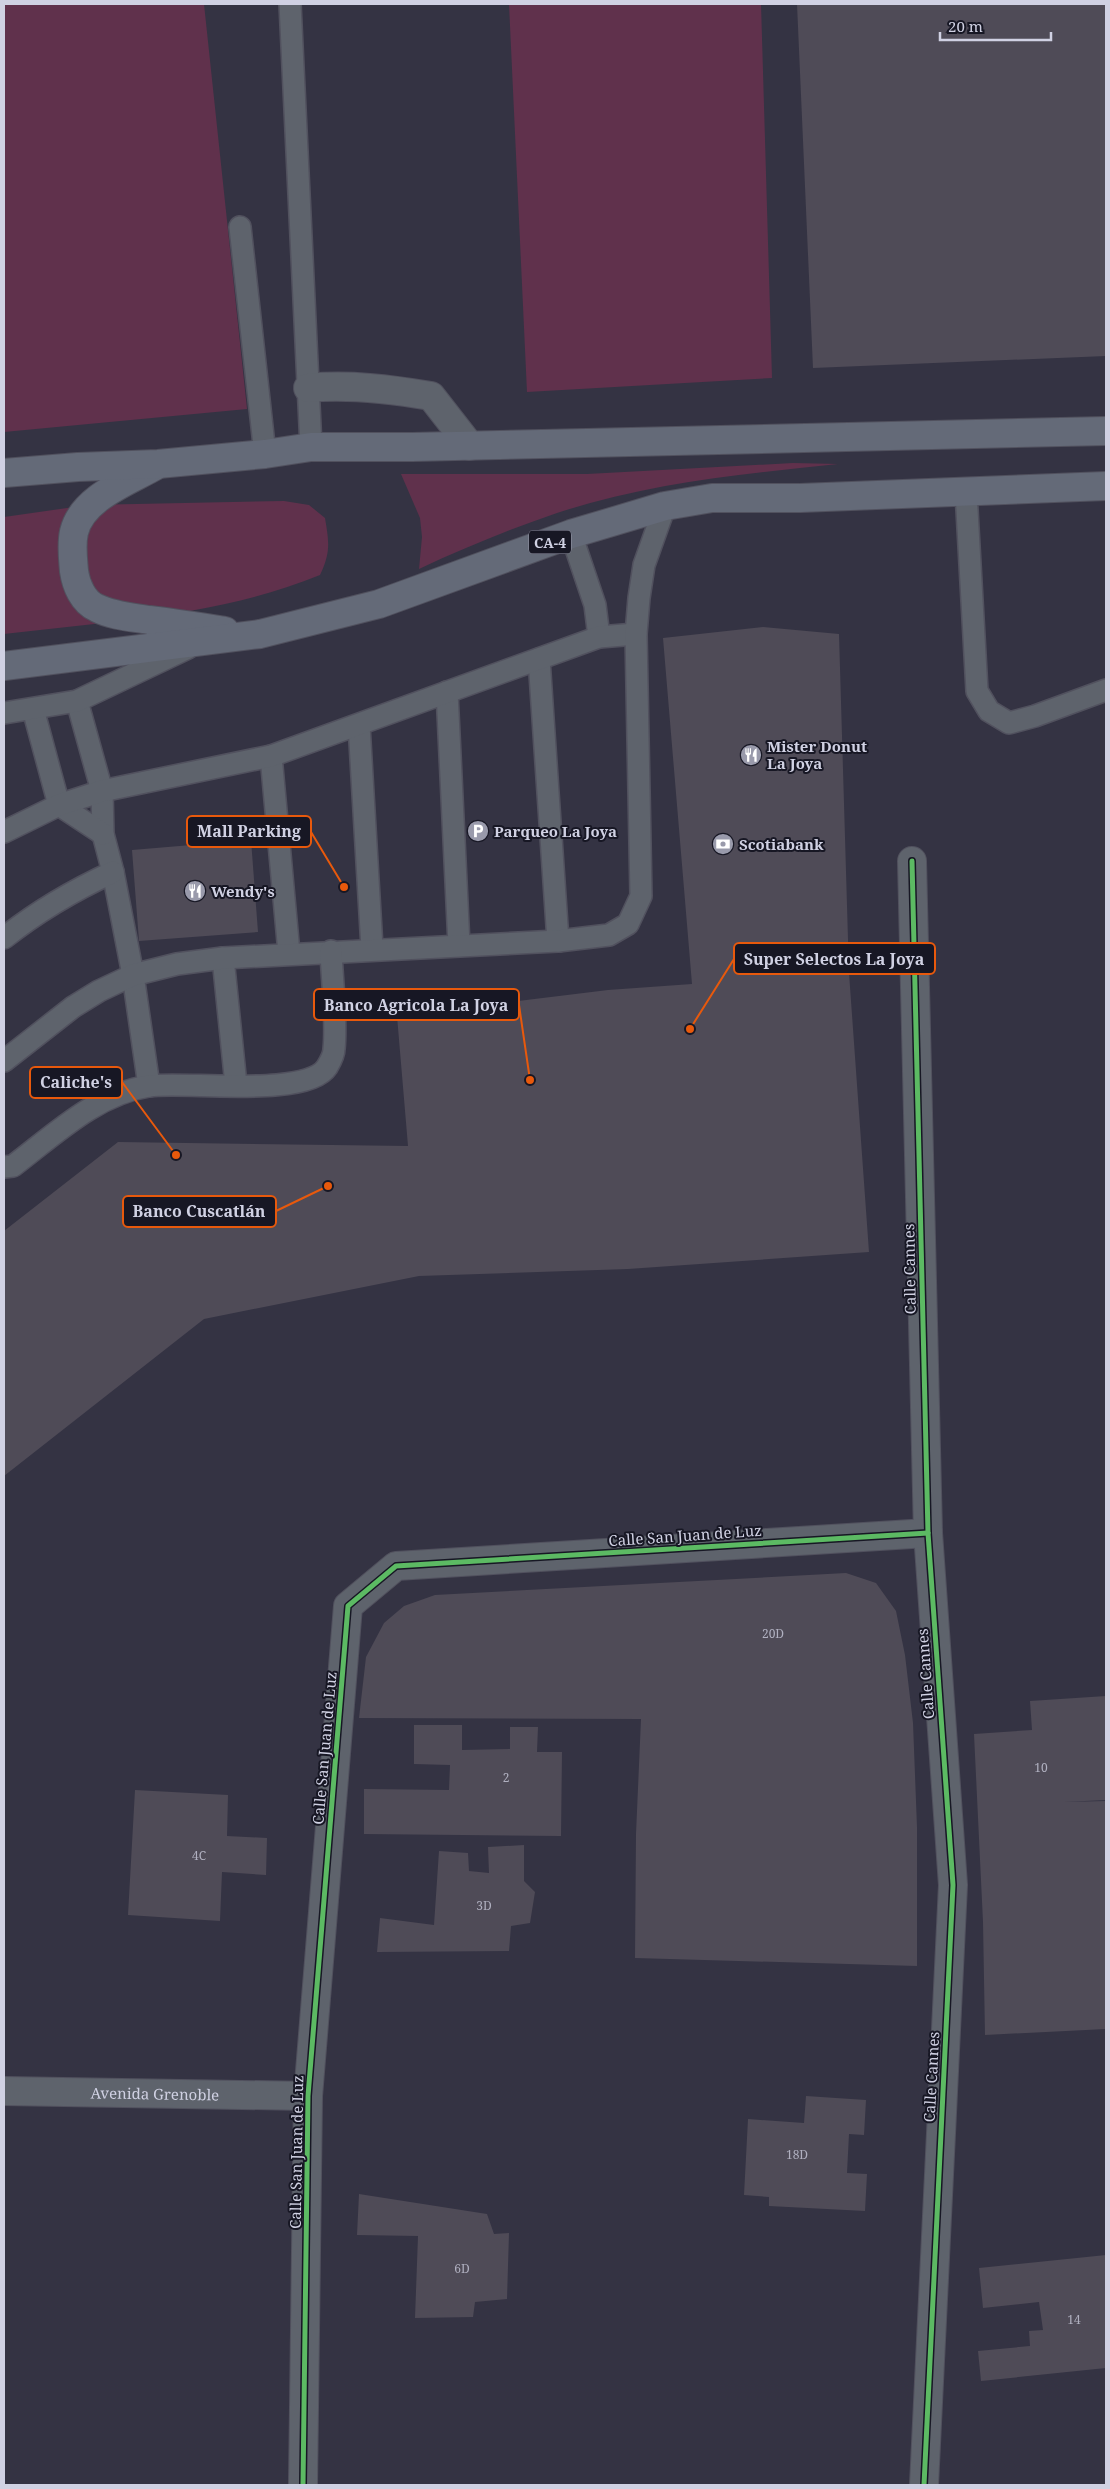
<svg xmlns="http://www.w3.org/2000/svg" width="1110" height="2489" viewBox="0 0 1110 2489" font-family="'Noto Serif',serif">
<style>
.green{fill:#60314c}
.building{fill:#4f4b57}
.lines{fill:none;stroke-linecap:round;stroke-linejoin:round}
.lane-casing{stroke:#51515e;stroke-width:24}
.street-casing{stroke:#51515e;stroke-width:30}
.highway-casing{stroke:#51515e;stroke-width:30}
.lane{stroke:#5e636c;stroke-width:21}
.street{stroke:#5e636c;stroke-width:28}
.highway{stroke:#646a78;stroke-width:28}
.cycleway-casing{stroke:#171724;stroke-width:8}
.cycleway{stroke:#5cba63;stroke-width:5}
.labels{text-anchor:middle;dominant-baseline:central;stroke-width:4;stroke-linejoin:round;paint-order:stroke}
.number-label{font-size:12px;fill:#b0b0c0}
.shield{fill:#171724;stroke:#9899aa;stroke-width:1}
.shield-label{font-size:14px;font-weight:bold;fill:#d0d1e3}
.poi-label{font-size:15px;font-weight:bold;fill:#d0d1e3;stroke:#171724;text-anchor:start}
.street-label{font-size:15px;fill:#d0d1e3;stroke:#171724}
.leader{fill:none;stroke:#e8590c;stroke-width:2}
.callout-dot{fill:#e8590c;stroke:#171724;stroke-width:2}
.callout{fill:#171724;stroke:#e8590c;stroke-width:2}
.callout-label{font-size:16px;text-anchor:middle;font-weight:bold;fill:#d0d1e3}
</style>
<rect width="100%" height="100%" fill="#343343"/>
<!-- green -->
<g class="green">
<polygon points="4,4 204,4 247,409 4,432"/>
<polygon points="509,4 761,4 772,378 527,392"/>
<path d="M793,463L838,464C744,474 647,483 557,513C510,529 464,548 419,569L422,537L420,518L401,474H587Z"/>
<path d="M284,501L309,505L325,518C329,542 331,552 320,575C220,616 110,621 4,634V517L88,505Z"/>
</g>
<!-- building -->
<g class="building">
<polygon points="797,4 1106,4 1106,356 813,368"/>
<polygon points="763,627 839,634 849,973 869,1252 628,1269 419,1276 204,1319 4,1476 4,1231 118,1142 408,1146 397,1016 608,990 692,984 663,638"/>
<polygon points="251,840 258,932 139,941 132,850"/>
<polygon points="846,1573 876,1583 896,1611 905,1655 913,1723 917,1827 917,1966 635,1958 636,1834 641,1719 359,1718 366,1657 384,1623 404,1606 435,1595"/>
<polygon points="1106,1696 1106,1800 1064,1802 1106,1801 1106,2029 985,2035 983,1922 974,1734 1032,1730 1030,1701"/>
<polygon points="414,1725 462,1725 462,1750 510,1749 510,1727 538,1727 537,1752 562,1752 561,1836 364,1834 364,1789 449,1790 450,1765 414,1764"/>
<polygon points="135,1790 228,1795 227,1836 267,1838 266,1875 222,1872 220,1921 128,1915"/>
<polygon points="524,1845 524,1881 535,1892 530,1923 511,1926 509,1951 377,1952 380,1918 434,1925 439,1851 468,1853 469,1871 489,1873 488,1847"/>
<polygon points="806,2096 866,2100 864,2135 849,2134 847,2173 867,2174 865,2211 769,2206 769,2197 744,2195 748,2119 804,2123"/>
<polygon points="359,2194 487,2214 494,2234 509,2233 507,2299 475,2302 473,2317 415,2318 418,2236 357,2235"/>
<polygon points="1106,2255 1106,2368 981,2381 978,2351 1030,2346 1029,2331 1043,2330 1039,2302 983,2308 979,2268"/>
</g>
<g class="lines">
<!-- lane casing -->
<g class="lane-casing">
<g id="lane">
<polyline points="290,4 311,447"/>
<polyline points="240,227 265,454"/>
<polyline points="966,492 977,691 989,711 1009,723 1035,716 1106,690"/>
<polyline points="571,534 595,605 599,637"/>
<polyline points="539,659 558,941"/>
<polyline points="447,692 459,945"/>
<polyline points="77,701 102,791 103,834 113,872 133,975 149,1086"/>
<polyline points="33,709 59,805 103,834"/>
<polyline points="4,713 77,701 188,648"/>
<polyline points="359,725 372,948"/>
<polyline points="271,756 289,953"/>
<polyline points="4,832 59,805 102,791 271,756 599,637 636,634"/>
<path d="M4,938C39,910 72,891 113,872"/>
<polyline points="223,958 236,1085"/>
<polyline points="4,1061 73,1007 99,991 133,975 177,964 223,958 558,941 609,935 628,924 641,896 636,634 639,598 644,565 665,506"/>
<path d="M4,1167L13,1166C54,1135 96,1094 149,1086C185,1081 307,1098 327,1067C330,1062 334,1055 334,1049C337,1021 332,980 331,951"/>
</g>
</g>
<!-- street casing -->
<g class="street-casing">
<g id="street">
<path d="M308,388C349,384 390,389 431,396L470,446"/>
<polyline points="912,861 928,1533 953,1885 924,2485"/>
<path id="s1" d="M4,2091L308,2096"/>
<polyline points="303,2485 308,2096 348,1606 396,1566 928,1533"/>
</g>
</g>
<!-- highway casing -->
<g class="highway-casing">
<g id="highway">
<path d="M155,466C127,482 82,498 74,532C71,545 73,558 74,571C76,585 83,602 97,608C113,616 131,617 149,620C174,623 199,627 225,631"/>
<polyline points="4,473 78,467 158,464 265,454 311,447 412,447 1106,431"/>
<polyline points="4,666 260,634 379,604 571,534 665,506 712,498 800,498 1106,486"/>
</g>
</g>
<!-- lane -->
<use href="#lane" class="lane"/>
<!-- street -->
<use href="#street" class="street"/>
<!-- highway -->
<use href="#highway" class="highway"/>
<!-- cycleway casing -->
<g class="cycleway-casing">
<g id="cycleway">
<polyline points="912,861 928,1533 953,1885 924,2485"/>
<polyline points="303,2485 308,2096 348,1606 396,1566 928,1533"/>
</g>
</g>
<!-- cycleway -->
<use href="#cycleway" class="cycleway"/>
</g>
<!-- icons -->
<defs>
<g id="restaurant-disc" transform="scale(1.125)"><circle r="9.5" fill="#999aab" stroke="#171724"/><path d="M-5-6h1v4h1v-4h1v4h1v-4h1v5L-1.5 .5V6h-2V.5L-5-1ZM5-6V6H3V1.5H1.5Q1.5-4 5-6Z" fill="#fff"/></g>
<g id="parking-disc" transform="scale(1.125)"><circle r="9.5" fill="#999aab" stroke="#171724"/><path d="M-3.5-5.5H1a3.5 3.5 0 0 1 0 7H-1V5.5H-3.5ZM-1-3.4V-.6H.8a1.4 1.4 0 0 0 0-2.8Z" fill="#fff"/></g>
<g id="bank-disc" transform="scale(1.125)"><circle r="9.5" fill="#999aab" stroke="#171724"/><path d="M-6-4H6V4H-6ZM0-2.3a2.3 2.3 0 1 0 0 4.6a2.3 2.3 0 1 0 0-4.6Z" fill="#fff"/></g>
</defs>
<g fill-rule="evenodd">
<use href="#restaurant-disc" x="751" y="755"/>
<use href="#parking-disc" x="478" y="831"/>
<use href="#bank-disc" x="723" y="844"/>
<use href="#restaurant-disc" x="195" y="891"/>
</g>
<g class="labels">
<!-- number labels -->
<g class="number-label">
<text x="773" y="1633">20D</text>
<text x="1041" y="1767">10</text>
<text x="506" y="1777">2</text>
<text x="199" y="1855">4C</text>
<text x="484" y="1905">3D</text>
<text x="797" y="2154">18D</text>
<text x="462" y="2268">6D</text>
<text x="1074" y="2319">14</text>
</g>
<!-- shield labels -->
<rect class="shield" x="529" y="530.5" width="42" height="23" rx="4"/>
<g class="shield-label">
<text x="550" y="542">CA-4</text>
</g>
<!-- poi labels -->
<g class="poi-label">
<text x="767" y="746">Mister Donut<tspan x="767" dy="17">La Joya</tspan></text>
<text x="494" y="831">Parqueo La Joya</text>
<text x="739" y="844">Scotiabank</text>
<text x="211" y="891">Wendy's</text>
</g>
<!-- street labels -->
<g class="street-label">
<text transform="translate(909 1269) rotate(-91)">Calle Cannes</text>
<text transform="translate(685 1535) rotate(-4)">Calle San Juan de Luz</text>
<text transform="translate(925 1674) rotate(-94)">Calle Cannes</text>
<text transform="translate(324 1748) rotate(-85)">Calle San Juan de Luz</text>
<text transform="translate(931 2077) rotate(-87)">Calle Cannes</text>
<text stroke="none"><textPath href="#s1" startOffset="151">Avenida Grenoble</textPath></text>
<text transform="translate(296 2152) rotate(-89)">Calle San Juan de Luz</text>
</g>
</g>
<!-- callouts -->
<path class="leader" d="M344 887L311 832M690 1029L734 959M530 1080L519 1005M176 1155L122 1082M328 1186L276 1211"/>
<g class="callout-dot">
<circle cx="344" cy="887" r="5"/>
<circle cx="690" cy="1029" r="5"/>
<circle cx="530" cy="1080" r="5"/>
<circle cx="176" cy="1155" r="5"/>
<circle cx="328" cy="1186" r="5"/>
</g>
<g class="callout">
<rect x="187" y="816" width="124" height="31" rx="5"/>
<rect x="734" y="943" width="201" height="31" rx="5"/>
<rect x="314" y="989" width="205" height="31" rx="5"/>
<rect x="30" y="1067" width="92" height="31" rx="5"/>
<rect x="123" y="1196" width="153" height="31" rx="5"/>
</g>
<g class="callout-label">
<text x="249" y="837">Mall Parking</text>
<text x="834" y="965">Super Selectos La Joya</text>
<text x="416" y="1011">Banco Agricola La Joya</text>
<text x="76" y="1088">Caliche's</text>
<text x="199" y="1217">Banco Cuscatlán</text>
</g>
<!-- border -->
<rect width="1110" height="2489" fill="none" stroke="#d0d1e3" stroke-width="10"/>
<!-- scale -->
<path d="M940 32v8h111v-8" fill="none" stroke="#d0d1e3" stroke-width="2.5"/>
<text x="948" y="32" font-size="15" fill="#d0d1e3" stroke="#171724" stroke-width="4" paint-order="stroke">20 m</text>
</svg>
